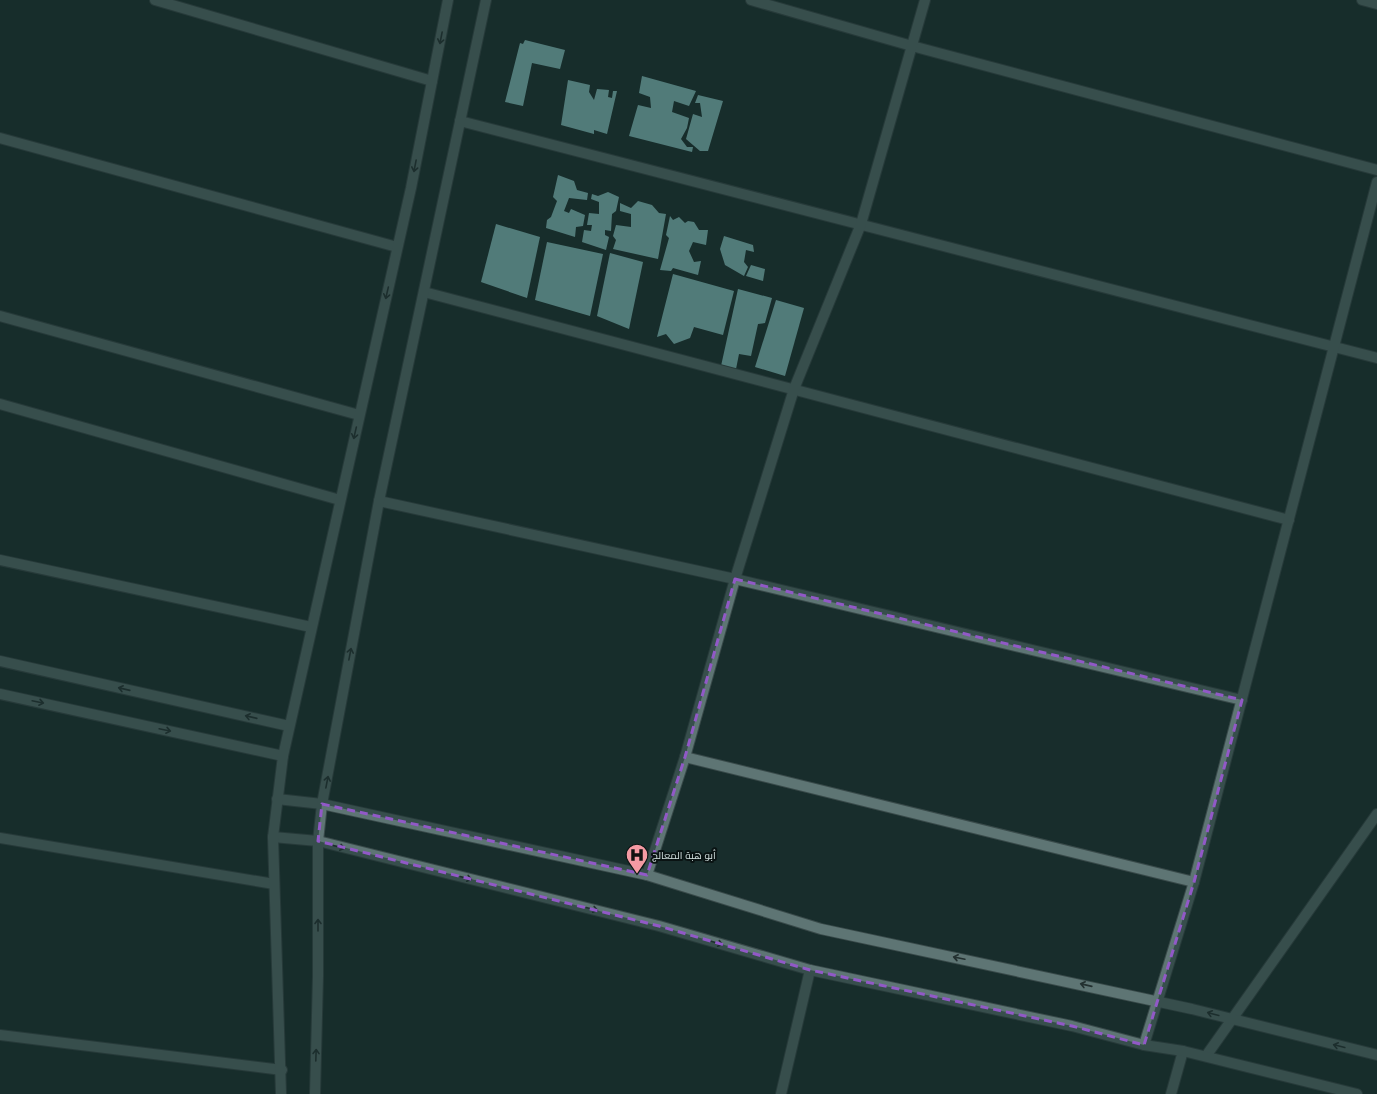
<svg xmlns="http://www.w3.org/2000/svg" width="1377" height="1094" viewBox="0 0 1377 1094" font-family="Mulish,Cairo,sans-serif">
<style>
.building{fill:#98dad8}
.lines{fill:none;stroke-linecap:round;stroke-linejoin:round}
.minor-casing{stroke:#394a4a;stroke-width:12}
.tertiary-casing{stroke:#394a4a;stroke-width:12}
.minor{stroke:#5e7574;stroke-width:10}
.tertiary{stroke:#5e7574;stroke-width:10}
.oneway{stroke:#233030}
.marked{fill:none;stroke:#9159c7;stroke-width:3;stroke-dasharray:8 5;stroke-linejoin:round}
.labels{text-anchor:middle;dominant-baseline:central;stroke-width:4;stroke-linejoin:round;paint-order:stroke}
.poi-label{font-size:10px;fill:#d4e1e0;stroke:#0a1313;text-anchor:start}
</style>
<rect width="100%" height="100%" fill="#182d2c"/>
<!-- building -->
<g class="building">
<polygon points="525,40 565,50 560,69 532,63 523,106 505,102 520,43 523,44"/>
<polygon points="642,76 696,91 689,106 674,101 672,112 689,118 687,128 681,139 687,147 693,147 692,152 629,136 638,105 651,108 650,97 639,93"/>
<polygon points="568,80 590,85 589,92 594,100 597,89 609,90 608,97 612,98 613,91 617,91 607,134 594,130 594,134 561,125"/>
<polygon points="698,95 723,101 708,151 700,151 686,139 693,114 702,117 700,103 695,103"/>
<polygon points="558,175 574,181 577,190 588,193 587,200 569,198 564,211 569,213 571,209 585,215 583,226 576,227 575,237 546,228 547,220 551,217 557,201 553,197"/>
<polygon points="608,192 619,197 616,211 612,214 611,231 605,230 605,235 609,237 606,250 582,242 584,230 591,231 592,225 587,225 589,213 599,214 599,202 591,199 592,194 598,196"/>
<polygon points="638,201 652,205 659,213 666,214 658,259 613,249 616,240 613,236 616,225 631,227 631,214 620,211 620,203 631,208"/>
<polygon points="670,216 673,220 679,217 685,223 688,221 694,222 699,230 708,230 706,245 693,242 689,251 694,262 701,261 698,275 673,268 671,271 660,270 669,238 666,235"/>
<polygon points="496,224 540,237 527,298 481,282"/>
<polygon points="724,236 753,245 754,252 746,250 744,262 748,267 744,276 725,265 720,249"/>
<polygon points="547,242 603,254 590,316 535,300"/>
<polygon points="610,253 643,262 629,329 597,316"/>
<polygon points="751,265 765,269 763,281 746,276"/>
<polygon points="673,274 734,291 723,335 694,327 690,338 674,344 666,334 657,337"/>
<polygon points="738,289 772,298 765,323 758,324 751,356 739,354 736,369 721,366"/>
<polygon points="776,300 804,308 785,376 755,367"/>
</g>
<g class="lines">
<!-- minor casing -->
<g class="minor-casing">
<g id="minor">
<polyline points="155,0 432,81"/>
<polyline points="751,0 912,46 1377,170"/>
<polyline points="1362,0 1377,4"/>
<polyline points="460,121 1377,358"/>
<polyline points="0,138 397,247"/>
<polyline points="424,292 1289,520"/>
<polyline points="0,316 359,415"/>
<polyline points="0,404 340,500"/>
<polyline points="379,501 735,579 1242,700"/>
<polyline points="0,560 311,627"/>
<polyline points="0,661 289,726"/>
<polyline points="0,694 283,756"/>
<polyline points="685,757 1194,882"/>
<polyline points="0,838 274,884"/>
<polyline points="647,875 685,757 735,579 794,389 861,224 925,0"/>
<polyline points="0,1035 282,1070"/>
<polyline points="1144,1045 1194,882 1377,182"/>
<polyline points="1206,1056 1377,814"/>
<polyline points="781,1094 810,970"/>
<polyline points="1171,1094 1183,1051"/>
</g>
</g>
<!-- tertiary casing -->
<g class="tertiary-casing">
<g id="tertiary">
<polyline points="277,799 322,804 647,875 821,929 1192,1009 1377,1055"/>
<polyline points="273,837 318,841 659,926 810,970 1072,1026 1144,1045 1183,1051 1357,1094"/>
<polyline points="281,1094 273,837 283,756 411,188 448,0"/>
<polyline points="315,1094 318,976 318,841 322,804 379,501 486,0"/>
</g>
</g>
<!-- minor -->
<use href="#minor" class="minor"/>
<!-- tertiary -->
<use href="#tertiary" class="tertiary"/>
</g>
<!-- one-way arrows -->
<defs><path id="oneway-shaft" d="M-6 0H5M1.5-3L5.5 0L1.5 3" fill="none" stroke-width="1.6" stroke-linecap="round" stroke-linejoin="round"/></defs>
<g class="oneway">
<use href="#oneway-shaft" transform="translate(441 38) rotate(101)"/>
<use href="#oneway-shaft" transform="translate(415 166) rotate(101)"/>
<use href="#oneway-shaft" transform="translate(387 293) rotate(103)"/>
<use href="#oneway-shaft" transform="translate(355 433) rotate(103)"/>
<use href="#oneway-shaft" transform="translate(350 654) rotate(-79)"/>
<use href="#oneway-shaft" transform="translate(124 689) rotate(-167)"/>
<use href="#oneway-shaft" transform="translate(38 702) rotate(12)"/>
<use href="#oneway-shaft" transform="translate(251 717) rotate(-167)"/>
<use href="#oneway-shaft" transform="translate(165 730) rotate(12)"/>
<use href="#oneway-shaft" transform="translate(327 782) rotate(-79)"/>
<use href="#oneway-shaft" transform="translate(339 847) rotate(14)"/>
<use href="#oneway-shaft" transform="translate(466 878) rotate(14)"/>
<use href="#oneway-shaft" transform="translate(592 909) rotate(14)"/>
<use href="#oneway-shaft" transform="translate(318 925) rotate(-90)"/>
<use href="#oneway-shaft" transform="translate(717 943) rotate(16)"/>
<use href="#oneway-shaft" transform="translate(959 958) rotate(-168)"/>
<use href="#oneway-shaft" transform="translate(1086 985) rotate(-167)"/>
<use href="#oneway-shaft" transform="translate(1213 1014) rotate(-165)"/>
<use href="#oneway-shaft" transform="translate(1339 1046) rotate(-166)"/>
<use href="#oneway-shaft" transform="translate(316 1055) rotate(-88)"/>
</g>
<!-- marked area -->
<path d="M0 0H1377V1094H0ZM735,579L1242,700L1194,882L1144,1045L1072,1026L810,970L659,926L318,841L322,804L647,875L685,757Z" fill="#182d2c" fill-opacity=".55" fill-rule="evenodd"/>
<path class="marked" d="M735,579L1242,700L1194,882L1144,1045L1072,1026L810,970L659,926L318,841L322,804L647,875L685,757Z"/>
<!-- icons -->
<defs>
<g id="hospital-pin" transform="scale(1.15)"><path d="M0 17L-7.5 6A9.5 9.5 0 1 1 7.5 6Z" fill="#f49aa3" stroke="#0a1313"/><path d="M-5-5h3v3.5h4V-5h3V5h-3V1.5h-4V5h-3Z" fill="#111"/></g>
</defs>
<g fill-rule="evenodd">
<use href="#hospital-pin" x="637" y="855"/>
</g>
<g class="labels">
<!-- poi labels -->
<g class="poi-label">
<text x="652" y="855">أبو هبة المعالج</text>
</g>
</g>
</svg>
